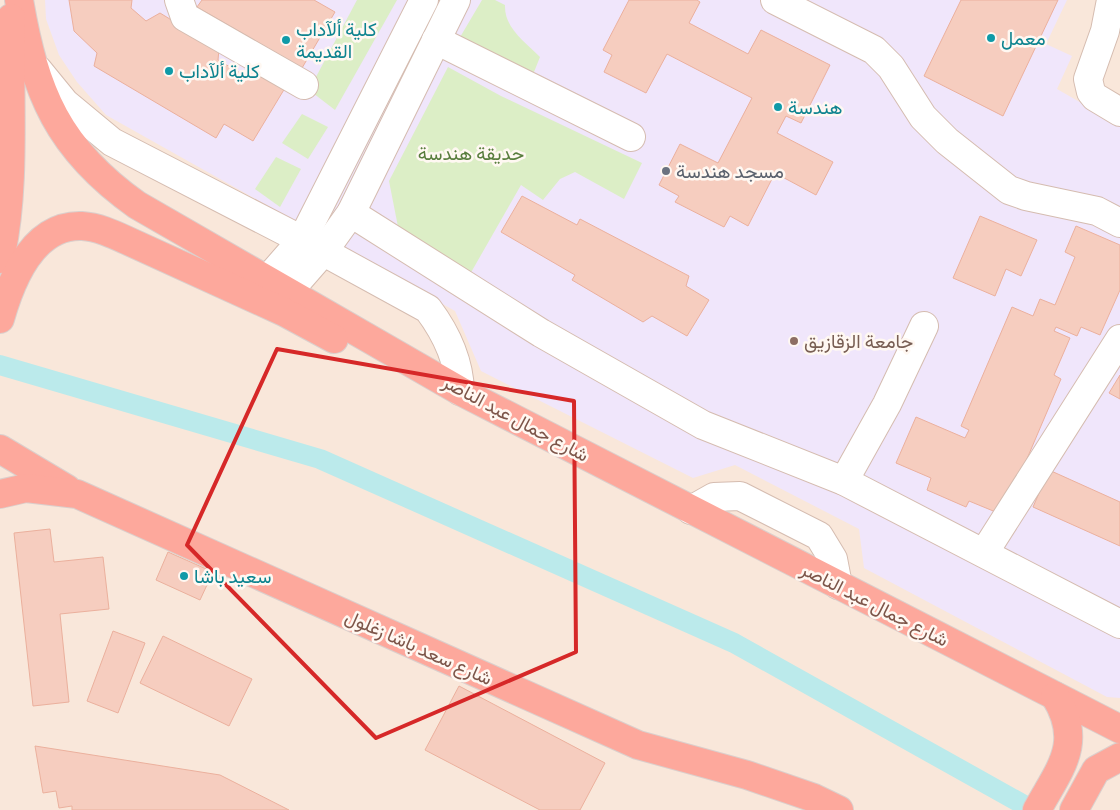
<svg xmlns="http://www.w3.org/2000/svg" width="1120" height="810" viewBox="0 0 1120 810" font-family="'PT Sans Narrow',Vazirmatn,sans-serif">
<style>
.residential{fill:#f9e7da}
.education{fill:#f0e6fb}
.green{fill:#dceec6}
.lines{fill:none;stroke-linecap:round;stroke-linejoin:round}
.canal{stroke:#bbeaeb;stroke-width:20}
.building{fill:#f6cdbf;stroke:#ebb09d}
.minor-casing{stroke:#d5bcb0;stroke-width:30}
.highway-casing{stroke:#dbcfcc;stroke-width:30}
.minor{stroke:#fff;stroke-width:28}
.highway{stroke:#fda89c;stroke-width:28}
.marked{fill:none;stroke:#d62828;stroke-width:4;stroke-linejoin:round}
.culture-dot{fill:#0f9aa8;stroke:#fff8f2;stroke-width:2}
.worship-dot{fill:#6b7280;stroke:#fff8f2;stroke-width:2}
.education-dot{fill:#8d6e63;stroke:#fff8f2;stroke-width:2}
.labels{text-anchor:middle;dominant-baseline:central;stroke-width:5;stroke-linejoin:round;paint-order:stroke}
.culture-label{font-size:19px;fill:#0d838f;stroke:#fff8f2;text-anchor:start}
.park-label{font-size:19px;fill:#587d3d;stroke:#fff8f2}
.worship-label{font-size:19px;fill:#5b616d;stroke:#fff8f2;text-anchor:start}
.education-label{font-size:19px;fill:#785e54;stroke:#fff8f2;text-anchor:start}
.street-label{font-size:19px;fill:#7d5549;stroke:#fff8f2}
</style>
<rect width="100%" height="100%" fill="#fef3ea"/>
<!-- residential -->
<rect class="residential" x="0" y="0" width="1120" height="810"/>
<!-- education -->
<polygon class="education" points="45,0 1067,0 1046,44 1072,56 1057,89 1120,125 1120,698 1107,697 864,568 859,529 735,465 693,478 481,371 455,311 106,115 77,82 59,55 46,19"/>
<!-- green -->
<g class="green">
<polygon points="357,0 397,0 335,110 309,90"/>
<path d="M482,0H495L505,5C504,28 525,42 540,57L530,82L456,44Z"/>
<polygon points="448,67 501,96 642,163 624,199 575,172 560,179 543,200 521,185 469,276 400,237 389,181"/>
<polygon points="302,114 328,127 308,159 282,143"/>
<polygon points="276,157 301,169 280,207 255,189"/>
</g>
<g class="lines">
<!-- canal -->
<polyline class="canal" points="0,365 320,459 734,643 1033,810"/>
</g>
<!-- building -->
<g class="building">
<polygon points="69,0 132,0 131,8 146,21 160,13 219,49 218,60 244,75 252,62 288,83 253,141 224,124 216,138 94,66 97,53 74,31"/>
<polygon points="202,0 314,0 335,12 302,68 197,7"/>
<polygon points="629,0 697,0 700,2 689,23 748,54 761,30 830,65 801,123 786,116 777,133 833,162 816,195 775,173 748,226 730,216 724,227 675,202 679,196 659,185 680,144 718,163 752,98 667,54 646,93 604,72 612,55 603,50"/>
<polygon points="961,0 1058,0 1003,116 924,76"/>
<polygon points="522,196 577,225 580,219 689,276 686,286 709,300 687,336 652,316 643,322 572,280 575,275 501,232"/>
<polygon points="980,216 1037,240 1021,276 1006,269 995,296 953,278"/>
<polygon points="1076,226 1120,245 1120,290 1100,335 1081,327 1077,336 1056,327 1054,331 1070,338 1054,375 1061,379 1003,515 969,501 966,507 927,490 931,478 896,463 916,417 965,438 969,430 961,426 1012,307 1033,316 1040,299 1055,305 1075,257 1065,252"/>
<polygon points="1120,375 1120,399 1109,393"/>
<polygon points="1049,470 1120,502 1120,546 1033,507"/>
<polygon points="50,529 54,562 103,557 109,609 60,614 69,702 33,706 14,533"/>
<polygon points="168,552 213,572 200,600 156,580"/>
<polygon points="113,631 145,643 118,713 87,701"/>
<polygon points="163,636 252,679 229,726 140,683"/>
<polygon points="459,686 605,763 580,810 540,810 425,750"/>
<polygon points="35,746 220,775 289,810 72,810 72,806 59,808 56,791 43,793"/>
</g>
<g class="lines">
<!-- minor casing -->
<g class="minor-casing">
<g id="minor">
<polyline points="179,0 185,17 304,85"/>
<polyline points="775,0 874,50 891,67 923,117 947,141 1009,190 1026,196 1097,211 1120,223"/>
<polyline points="1111,0 1105,31 1088,79 1091,92 1095,97 1120,112"/>
<polyline points="436,40 631,137"/>
<path d="M38,70L65,103L112,142L302,240L428,309C446,333 459,359 460,391"/>
<polyline points="351,213 541,333 703,425 844,481 1120,624"/>
<polyline points="267,280 302,240 424,0"/>
<polyline points="288,292 323,252 351,213 456,0"/>
<polyline points="844,481 887,404 924,326"/>
<polyline points="691,510 714,497 740,496 819,536 833,559 838,585"/>
<polyline points="984,553 1120,339"/>
</g>
</g>
<!-- highway casing -->
<g class="highway-casing">
<g id="highway">
<path d="M19,0C35,93 58,149 137,205L460,391L1120,729"/>
<path d="M0,259C17,183 8,96 11,18"/>
<path d="M0,319C11,280 33,224 82,226C98,227 113,234 126,240L284,312L334,339"/>
<polyline points="0,449 67,489"/>
<polyline points="0,494 26,488 77,494 638,745 747,775 814,798 839,810"/>
<path d="M1037,810C1060,768 1084,743 1055,696"/>
<polyline points="1074,810 1096,770 1120,757"/>
</g>
</g>
<!-- minor -->
<use href="#minor" class="minor"/>
<!-- highway -->
<use href="#highway" class="highway"/>
</g>
<!-- marked area -->
<path class="marked" d="M277,349L574,401L576,652L376,738L187,545Z"/>
<!-- markers -->
<g class="culture-dot">
<circle cx="991" cy="38" r="5"/>
<circle cx="286" cy="40" r="5"/>
<circle cx="169" cy="71" r="5"/>
<circle cx="778" cy="107" r="5"/>
<circle cx="184" cy="576" r="5"/>
</g>
<circle class="worship-dot" cx="666" cy="171" r="5"/>
<circle class="education-dot" cx="794" cy="341" r="5"/>
<g class="labels">
<!-- culture labels -->
<g class="culture-label">
<text x="296" y="29">كلية ألآداب<tspan x="296" dy="22">القديمة</tspan></text>
<text x="1001" y="38">معمل</text>
<text x="179" y="71">كلية ألآداب</text>
<text x="788" y="107">هندسة</text>
<text x="194" y="576">سعيد باشا</text>
</g>
<!-- park labels -->
<g class="park-label">
<text x="471" y="153">حديقة هندسة</text>
</g>
<!-- worship labels -->
<g class="worship-label">
<text x="676" y="171">مسجد هندسة</text>
</g>
<!-- education labels -->
<g class="education-label">
<text x="804" y="341">جامعة الزقازيق</text>
</g>
<!-- street labels -->
<g class="street-label">
<text transform="translate(516 418) rotate(28)">شارع جمال عبد الناصر</text>
<text transform="translate(875 604) rotate(27)">شارع جمال عبد الناصر</text>
<text transform="translate(419 647) rotate(24)">شارع سعد باشا زغلول</text>
</g>
</g>
</svg>
